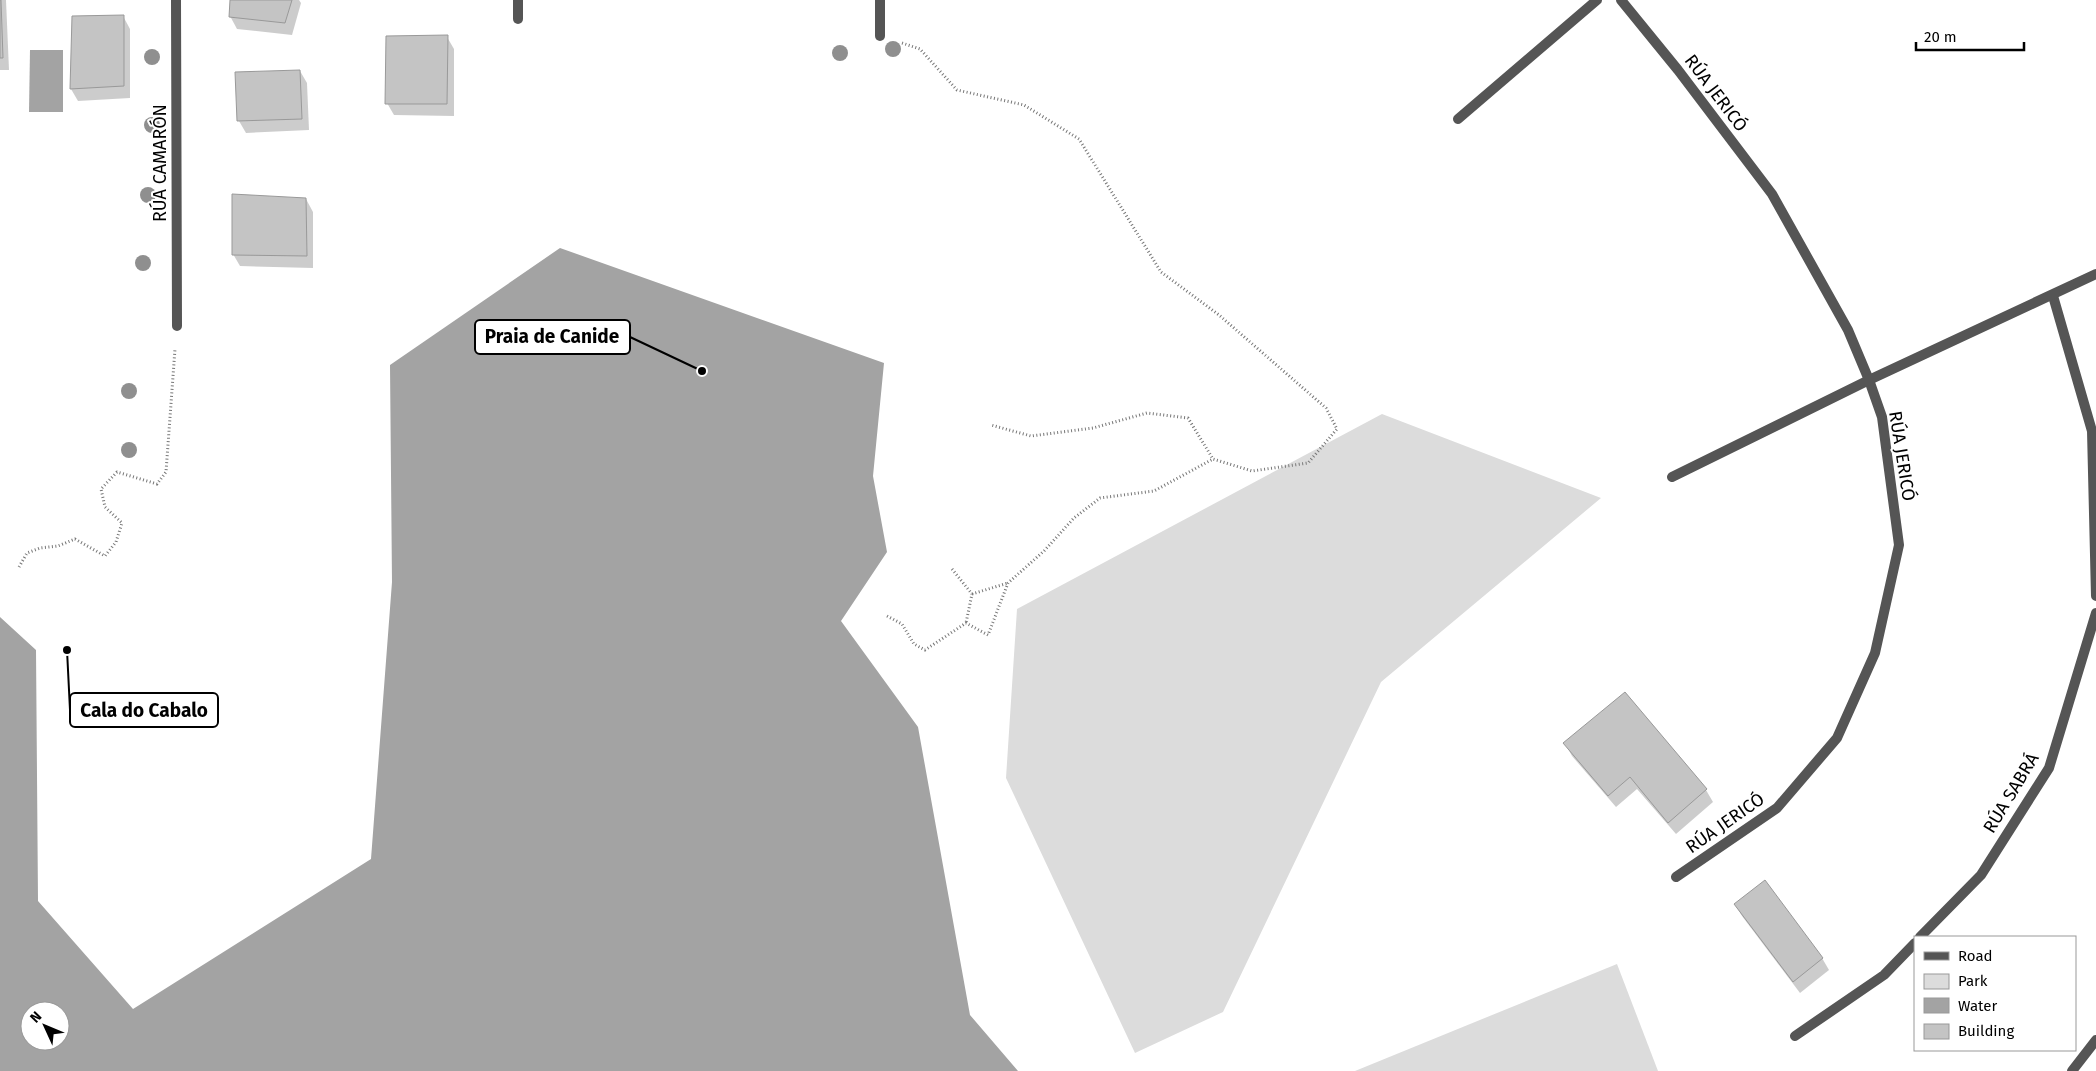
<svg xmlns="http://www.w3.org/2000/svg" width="2096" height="1071" viewBox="0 0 2096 1071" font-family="'Fira Sans',sans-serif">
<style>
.green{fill:#dcdcdc}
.water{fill:#a3a3a3;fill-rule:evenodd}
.shadow{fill:#0003}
.building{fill:#c4c4c4;stroke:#999}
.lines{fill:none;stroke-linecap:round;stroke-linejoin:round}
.path{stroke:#777;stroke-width:3;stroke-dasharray:1 2.5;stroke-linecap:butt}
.street{stroke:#555;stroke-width:10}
.tree{fill:#8f8f8f}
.labels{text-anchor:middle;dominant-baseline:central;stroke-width:4;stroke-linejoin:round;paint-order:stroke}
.street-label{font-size:18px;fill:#000;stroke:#fff}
.leader{fill:none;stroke:#000;stroke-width:2}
.callout-dot{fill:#000;stroke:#fff;stroke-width:2}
.callout{fill:#fff;stroke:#000;stroke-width:2}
.callout-label{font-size:19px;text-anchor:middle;font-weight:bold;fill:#000}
</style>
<rect width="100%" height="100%" fill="#fff"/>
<!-- green -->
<g class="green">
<polygon points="1382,414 1601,498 1381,682 1223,1012 1135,1053 1006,778 1017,609"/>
<polygon points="1617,964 1658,1071 1355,1071"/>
</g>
<!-- water -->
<g class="water">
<polygon points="30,50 63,50 63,112 29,112"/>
<path d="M560,248L884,363L873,476L887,552L841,621L918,727L970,1015L1018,1071H0V617L36,650L38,901L133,1009L371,859L392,582L390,365ZM30,1011H60V1041H30Z"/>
</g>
<!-- shadow -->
<g class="shadow">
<polygon points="0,0 6,0 9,70 0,70"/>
<polygon points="231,0 299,0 301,3 292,35 237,29 230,16"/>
<polygon points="123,16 130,29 130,98 78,101 71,89 73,17"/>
<polygon points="447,37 454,49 454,116 394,115 387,103"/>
<polygon points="300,71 307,83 309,130 246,133 239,121"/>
<polygon points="306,199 313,212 313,268 240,266 233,254"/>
<polygon points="1625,693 1706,790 1713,802 1676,834 1637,789 1616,807 1572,756 1565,743"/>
<polygon points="1735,904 1822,958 1829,970 1800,993 1742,916"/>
</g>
<!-- building -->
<g class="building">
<polygon points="0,0 1,0 3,58 0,58"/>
<polygon points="230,0 292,0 285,23 229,17"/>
<polygon points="124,15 124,86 70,89 72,16"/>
<polygon points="448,35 447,104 385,104 386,36"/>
<polygon points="300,70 302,119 237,121 235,72"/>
<polygon points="232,194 306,198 307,256 232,255"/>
<polygon points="1625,692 1707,789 1668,823 1630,777 1608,796 1563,743"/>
<polygon points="1765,880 1823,958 1793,982 1734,904"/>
</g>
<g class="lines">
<!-- path -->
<g class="path">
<polyline points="902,43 920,49 957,90 1024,105 1079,139 1161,272 1219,315 1326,408 1337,429 1308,463 1252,471 1213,459 1188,418 1147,413 1093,428 1031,436 991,425"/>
<polyline points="19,567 27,553 40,548 58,546 75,539 105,556 116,542 122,523 105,507 101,489 117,472 157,484 166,472 175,349"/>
<polyline points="952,569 972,594 966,623"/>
<polyline points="972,594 1008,583"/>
<polyline points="887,616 902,624 914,644 925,650 966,623 988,635 1008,583 1044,551 1074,518 1100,498 1154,491 1213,459"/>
</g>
<!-- street -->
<g class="street">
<polyline points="176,0 177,326"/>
<polyline points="880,0 880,36"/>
<polyline points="1621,0 1678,70 1772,194 1848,330 1869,380 1882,417 1899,545 1875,653 1837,738 1777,808 1676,877"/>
<polyline points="518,19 518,0"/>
<polyline points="1458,119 1597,0"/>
<polyline points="2053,296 2092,431 2096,596"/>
<polyline points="1672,477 1869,380 2096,274"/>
<polyline points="1920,937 1981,875 2049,768 2096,613"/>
<polyline points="1795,1036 1884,975 1915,943"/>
<polyline points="2072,1071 2096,1040"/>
</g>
</g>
<!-- trees -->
<g class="tree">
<circle cx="893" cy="49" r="8"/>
<circle cx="840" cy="53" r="8"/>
<circle cx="152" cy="57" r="8"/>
<circle cx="152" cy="125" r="8"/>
<circle cx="148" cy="195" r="8"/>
<circle cx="143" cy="263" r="8"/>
<circle cx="129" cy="391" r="8"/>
<circle cx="129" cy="450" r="8"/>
</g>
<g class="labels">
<!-- street labels -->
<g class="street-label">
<text transform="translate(1716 93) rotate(53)">RÚA JERICÓ</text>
<text transform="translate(160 163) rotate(-90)">RÚA CAMARÓN</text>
<text transform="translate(1902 456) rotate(81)">RÚA JERICÓ</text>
<text transform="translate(2011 793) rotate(-59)">RÚA SABRÁ</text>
<text transform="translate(1725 823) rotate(-35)">RÚA JERICÓ</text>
</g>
</g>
<!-- callouts -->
<path class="leader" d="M702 371L630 337M67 650L70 710"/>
<g class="callout-dot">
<circle cx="702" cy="371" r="5"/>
<circle cx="67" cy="650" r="5"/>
</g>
<g class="callout">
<rect x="475" y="320" width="155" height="34" rx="5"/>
<rect x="70" y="693" width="148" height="34" rx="5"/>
</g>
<g class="callout-label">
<text x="552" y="343">Praia de Canide</text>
<text x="144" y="717">Cala do Cabalo</text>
</g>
<!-- legend -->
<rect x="1914" y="936" width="162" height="115" fill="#ffffff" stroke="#999999"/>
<rect x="1924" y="952" width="25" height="8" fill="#555555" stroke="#999999"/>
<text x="1958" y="961" font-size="15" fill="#000000">Road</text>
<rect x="1924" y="974" width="25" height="15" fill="#dcdcdc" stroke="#999999"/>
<text x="1958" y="986" font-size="15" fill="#000000">Park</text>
<rect x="1924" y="998" width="25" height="15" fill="#a3a3a3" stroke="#999999"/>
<text x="1958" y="1011" font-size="15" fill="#000000">Water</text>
<rect x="1924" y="1024" width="25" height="15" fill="#c4c4c4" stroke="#999999"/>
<text x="1958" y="1036" font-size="15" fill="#000000">Building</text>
<!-- north arrow -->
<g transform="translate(45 1026) rotate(314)"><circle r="24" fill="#ffffff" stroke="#999999"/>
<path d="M0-4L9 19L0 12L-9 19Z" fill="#000000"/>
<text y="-8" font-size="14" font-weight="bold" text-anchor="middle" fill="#000000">N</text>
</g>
<!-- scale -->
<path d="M1916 42v8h108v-8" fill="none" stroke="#000000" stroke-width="2.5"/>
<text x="1924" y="42" font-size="15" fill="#000000" stroke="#ffffff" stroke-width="4" paint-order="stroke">20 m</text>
</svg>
